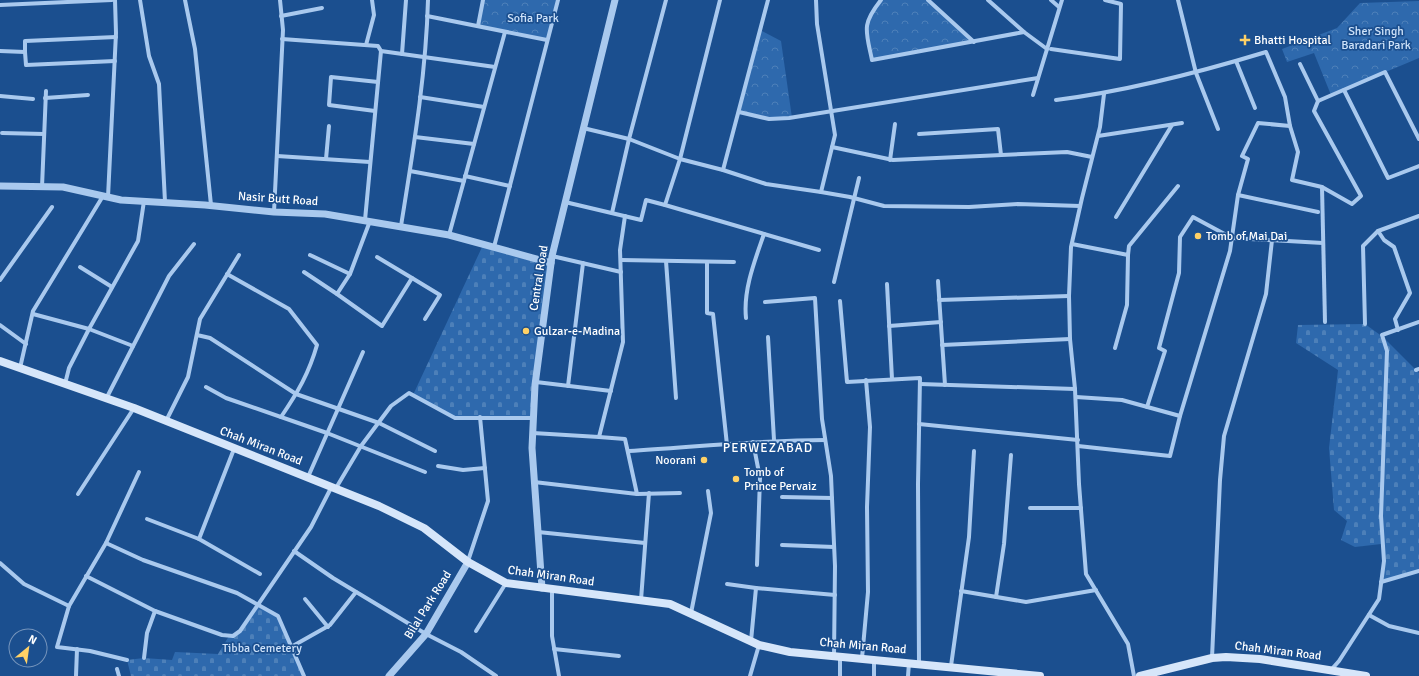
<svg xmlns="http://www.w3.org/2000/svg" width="1419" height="676" viewBox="0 0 1419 676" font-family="Signika,sans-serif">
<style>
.cemetery{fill:url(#cemetery-stones)}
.park{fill:url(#park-crowns)}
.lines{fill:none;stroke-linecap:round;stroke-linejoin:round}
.minor{stroke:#a9c9ee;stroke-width:4}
.tertiary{stroke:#a9c9ee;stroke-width:7}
.secondary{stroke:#d6e6fa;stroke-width:8}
.poi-dot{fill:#ffd166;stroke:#1b4f8f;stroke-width:1.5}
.labels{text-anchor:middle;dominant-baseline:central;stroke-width:3.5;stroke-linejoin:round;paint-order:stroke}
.park-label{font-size:12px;fill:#cfe3fa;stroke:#1b4f8f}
.poi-label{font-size:12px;fill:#fff;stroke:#1b4f8f;text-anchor:start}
.street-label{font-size:12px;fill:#fff;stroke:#1b4f8f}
.neighbourhood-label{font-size:13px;letter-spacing:1px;fill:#fff;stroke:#1b4f8f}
</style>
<defs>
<pattern id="cemetery-stones" width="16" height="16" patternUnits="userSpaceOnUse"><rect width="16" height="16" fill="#2e69ad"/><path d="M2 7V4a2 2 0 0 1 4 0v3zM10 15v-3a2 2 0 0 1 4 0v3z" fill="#4d80b9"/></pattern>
<pattern id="park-crowns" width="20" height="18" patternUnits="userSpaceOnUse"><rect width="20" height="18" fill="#2e69ad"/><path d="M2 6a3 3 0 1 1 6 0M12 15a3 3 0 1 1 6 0" fill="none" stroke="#4d80b9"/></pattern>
</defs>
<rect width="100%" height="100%" fill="#1b4f8f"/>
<!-- cemetery -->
<g class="cemetery">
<polygon points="483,245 551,263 533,418 455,418 413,395"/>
<polygon points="1365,324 1383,337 1419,373 1419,571 1381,582 1384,561 1381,544 1355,547 1341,540 1347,521 1334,510 1329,448 1338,370 1296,343 1298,325"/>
<polygon points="258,604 278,616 304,676 131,676 127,660 144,658 172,660 175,652 218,654 229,636 240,631"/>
</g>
<!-- park -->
<g class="park">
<polygon points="483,0 558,0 547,40 478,26"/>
<polygon points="881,0 928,0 974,42 872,60 867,38 870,14"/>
<polygon points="1419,1 1419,58 1331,95 1314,53 1287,62 1282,49 1337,28 1360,3"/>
<polygon points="760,30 781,41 792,118 769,119 739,112"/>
</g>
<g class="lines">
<!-- minor -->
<g class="minor">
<polyline points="140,0 149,56 159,84 165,202"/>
<polyline points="185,0 195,49 211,205"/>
<polyline points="720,0 680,159 665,205 819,250"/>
<path d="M881,0C861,25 866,31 872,60L1024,32"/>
<polyline points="928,0 974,42"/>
<polyline points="988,0 1024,32 1047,49"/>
<polyline points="1051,0 1059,7"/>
<polyline points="1178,0 1196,73 1218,129"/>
<polyline points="0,5 112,0"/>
<polyline points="281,16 322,8"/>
<polyline points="427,16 547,40"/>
<polyline points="478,26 483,0"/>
<polyline points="282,39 378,46 381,51 495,67"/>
<polyline points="366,45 374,15 372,0"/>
<polyline points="1051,49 1120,59 1121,4 1105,0"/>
<polyline points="0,51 25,52 25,41 116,37"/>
<polyline points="25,52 26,65 115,61"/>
<polyline points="402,54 406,0"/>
<polyline points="1236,61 1255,108"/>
<polyline points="1300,64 1318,101 1385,72 1419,139"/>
<polyline points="1344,90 1388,178 1419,166"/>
<polyline points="1104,94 1100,127 1082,198 1071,247 1069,296 1070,339 1075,389 1079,484 1086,574 1128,644 1134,676"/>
<polyline points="1033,95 1062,0"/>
<polyline points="0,96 33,99"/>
<polyline points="420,97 484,107"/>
<polyline points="45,98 88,95"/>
<path d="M1056,100C1128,91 1197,73 1266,52L1285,97L1290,126L1298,152L1292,180L1322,187L1352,204L1361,196L1314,111L1318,101"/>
<polyline points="375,111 329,105 331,77 378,82"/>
<polyline points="739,112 769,119 789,118 1038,78"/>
<polyline points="1290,126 1258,123 1242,156 1248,159 1238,195 1318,212"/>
<polyline points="583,128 629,139 680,159 723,170 766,184 821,192 835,135 817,24 816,0"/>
<polyline points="2,133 44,134"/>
<polyline points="919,134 998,129 1001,155"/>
<polyline points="1098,136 1182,123"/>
<polyline points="415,137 474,144"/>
<polyline points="832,147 893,160 1067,152 1092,157"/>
<polyline points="277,156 370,162"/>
<polyline points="326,159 329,126"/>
<polyline points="890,160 895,124"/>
<polyline points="723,170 768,0"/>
<polyline points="410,171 464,181"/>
<polyline points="465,176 510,186"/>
<polyline points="42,187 46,91"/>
<polyline points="1322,187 1325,322"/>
<polyline points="821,192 850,197 884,206 969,207 1018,204 1080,206"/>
<polyline points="108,197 116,33 115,0"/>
<polyline points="565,202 641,220 646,200 665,205"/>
<polyline points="274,212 283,30 280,0"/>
<polyline points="612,213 629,139 666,0"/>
<polyline points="1116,217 1172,125"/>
<polyline points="365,220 381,51"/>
<path d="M401,226C413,151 426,76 428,0"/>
<polyline points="449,235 505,32"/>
<polyline points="1072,244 1128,255 1129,246 1178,186"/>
<polyline points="494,247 558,0"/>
<polyline points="310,255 350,274"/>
<polyline points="552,256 621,272"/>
<polyline points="621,260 734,262"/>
<polyline points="666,261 676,398"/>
<polyline points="707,262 707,313 713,314 727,445"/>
<polyline points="80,267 112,287"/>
<polyline points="304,272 337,294 350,274 370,221"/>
<path d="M227,274L289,309L317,345C309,373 298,392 281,417"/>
<polyline points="412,278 440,295 425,319"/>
<polyline points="0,280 52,207"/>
<polyline points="938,281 945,385"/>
<polyline points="834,282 859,178"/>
<polyline points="887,284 892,379"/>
<polyline points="337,294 382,326 412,278 377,257"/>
<polyline points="939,300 1069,296"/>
<polyline points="840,301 847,382 920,378 918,484 919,663"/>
<polyline points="765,302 815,298 822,419 831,476 835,566 834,656"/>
<polyline points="33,314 89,329 133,346"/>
<path d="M746,318C743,290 755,260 764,234"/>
<polyline points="1365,324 1363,246 1378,231"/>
<polyline points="0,325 26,344"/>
<polyline points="889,326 941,322"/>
<polyline points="1398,330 1395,319 1410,293 1394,247 1384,240 1378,231 1419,216"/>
<polyline points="197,335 210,338 296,394 379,423 435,451"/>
<polyline points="768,337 774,440"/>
<polyline points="942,345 1070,339"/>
<polyline points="1115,348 1127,305 1128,255"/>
<polyline points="20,368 33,311 103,196"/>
<polyline points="1416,370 1419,369"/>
<polyline points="536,382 611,391"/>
<polyline points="65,384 69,368 89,329 138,241 144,201"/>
<polyline points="920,384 1075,389"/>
<polyline points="568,386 583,263"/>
<polyline points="206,387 226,398 327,433 425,472"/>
<polyline points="1076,397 1122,400 1180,416 1170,456 1078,446"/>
<polyline points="106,399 169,276 194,244"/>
<polyline points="1147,407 1165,351 1159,348 1179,273 1180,237 1193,217 1232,238 1323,243"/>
<polyline points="1180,416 1230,251 1238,195"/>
<polyline points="166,421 188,377 200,319 239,255"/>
<polyline points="919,424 1078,440"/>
<polyline points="533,433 599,437 623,342 620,250 625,216"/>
<polyline points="753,442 760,478 757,565"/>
<polyline points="234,449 199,539 260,574"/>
<path d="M629,451C695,447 760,440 825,440"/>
<polyline points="438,466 463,470 485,468"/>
<polyline points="308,477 363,352"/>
<polyline points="534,482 637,494 625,439 599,437"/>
<polyline points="336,488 361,446 391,406 409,393 455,418 533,418"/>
<polyline points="78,494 134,408"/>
<polyline points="637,494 680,493"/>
<polyline points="782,497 832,498"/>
<polyline points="1030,508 1081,508"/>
<polyline points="147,519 199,539"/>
<polyline points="538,532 645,543"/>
<polyline points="106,543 143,560 237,593 278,616 304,676"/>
<polyline points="782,545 834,547"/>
<polyline points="294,551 333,578 426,634 461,652 496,676"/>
<polyline points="468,561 488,501 480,417"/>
<polyline points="0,563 24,584 69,606"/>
<polyline points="86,576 155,611 222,635 233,636 240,631 311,527 332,486"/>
<polyline points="1381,582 1419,571"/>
<polyline points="727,584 756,588"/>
<polyline points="552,590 552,636 559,676"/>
<polyline points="961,591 1026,602 1096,590"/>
<polyline points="996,597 1004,544 1011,455"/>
<polyline points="305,599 328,627"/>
<polyline points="641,600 649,493"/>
<polyline points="691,613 711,513 708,491"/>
<polyline points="1369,615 1389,626 1419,633"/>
<polyline points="476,631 506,583"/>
<polyline points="751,641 756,588 835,595"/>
<polyline points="291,647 330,625 356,592"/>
<polyline points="554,649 619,656"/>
<polyline points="144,658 147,633 155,611"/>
<polyline points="862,658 868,592 867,507 870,427 866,380"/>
<polyline points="1212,658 1220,480 1224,436 1266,294 1272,240"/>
<polyline points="127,660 90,651 57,647 69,606 106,543 139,472"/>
<polyline points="874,660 874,676"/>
<polyline points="951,666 969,537 974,451"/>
<polyline points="117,669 119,676"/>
<polyline points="1331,670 1339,661 1379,599 1384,561 1381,516 1387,351 1382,335 1419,322"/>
<polyline points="76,676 77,649"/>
<polyline points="750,676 759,645"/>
<polyline points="840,676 840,657"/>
<polyline points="908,676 909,663"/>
</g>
<!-- tertiary -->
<g class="tertiary">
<polyline points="0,186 63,187 121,200 205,205 274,212 325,214 449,235 551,263"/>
<polyline points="542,588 532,448 535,385 552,256 615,0"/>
<polyline points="389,676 426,634 468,562"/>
</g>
<!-- secondary -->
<g class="secondary">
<polyline points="0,361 134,408 379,506 424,528 468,562 506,583 670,604 759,645 790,652 1040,676"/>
<polyline points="1140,676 1212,658 1226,657 1260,659 1366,676"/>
</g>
</g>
<!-- markers -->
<g class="poi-dot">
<path d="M1243 34h4v4h4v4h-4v4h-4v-4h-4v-4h4z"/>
<circle cx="1198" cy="236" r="4"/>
<circle cx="526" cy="331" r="4"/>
<circle cx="704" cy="460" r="4"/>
<circle cx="736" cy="479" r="4"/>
</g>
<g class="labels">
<!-- park labels -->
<g class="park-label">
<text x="533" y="18">Sofia Park</text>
<text x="1376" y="31">Sher Singh<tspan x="1376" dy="14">Baradari Park</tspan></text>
<text x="262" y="648">Tibba Cemetery</text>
</g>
<!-- poi labels -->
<g class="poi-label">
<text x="1254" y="40">Bhatti Hospital</text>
<text x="1206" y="236">Tomb of Mai Dai</text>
<text x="534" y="331">Gulzar-e-Madina</text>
<text x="696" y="460" text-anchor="end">Noorani</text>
<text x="744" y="472">Tomb of<tspan x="744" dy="14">Prince Pervaiz</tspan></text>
</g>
<!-- street labels -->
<g class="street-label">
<text transform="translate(278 199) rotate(4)">Nasir Butt Road</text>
<text transform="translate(539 278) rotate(-81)">Central Road</text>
<text transform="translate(261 446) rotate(21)">Chah Miran Road</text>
<text transform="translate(551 576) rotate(8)">Chah Miran Road</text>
<text transform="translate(428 605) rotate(-58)">Bilal Park Road</text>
<text transform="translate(863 646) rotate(5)">Chah Miran Road</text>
<text transform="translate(1278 651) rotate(7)">Chah Miran Road</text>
</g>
<!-- neighbourhood labels -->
<g class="neighbourhood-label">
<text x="768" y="448">PERWEZABAD</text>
</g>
</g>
<!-- north arrow -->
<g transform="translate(28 648) rotate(29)"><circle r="19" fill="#1b4f8f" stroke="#7695bc"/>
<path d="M0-3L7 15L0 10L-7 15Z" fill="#ffd166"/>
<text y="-6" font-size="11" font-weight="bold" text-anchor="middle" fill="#ffffff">N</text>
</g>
</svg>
